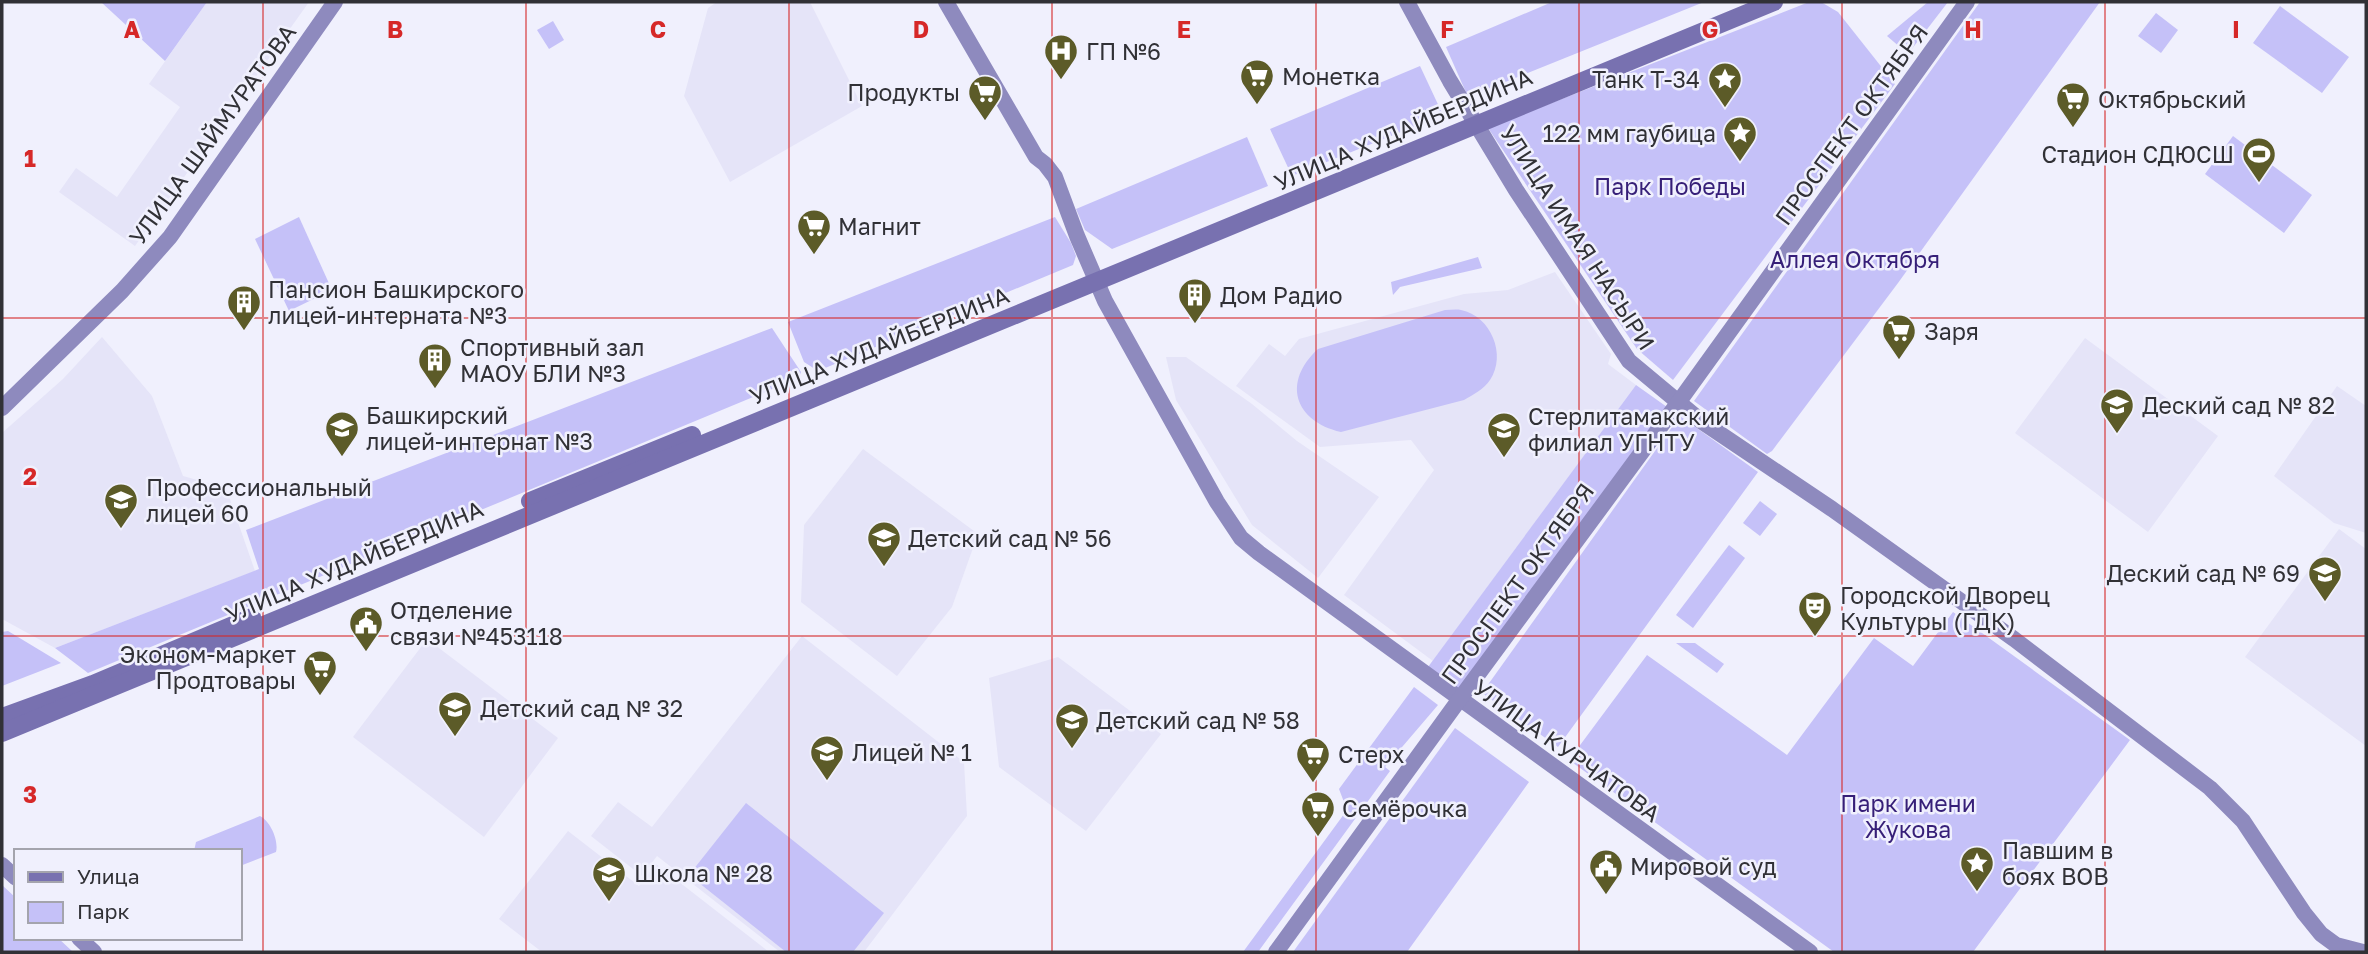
<svg xmlns="http://www.w3.org/2000/svg" width="2368" height="954" viewBox="0 0 2368 954" font-family="'Golos Text',sans-serif">
<style>
.built{fill:#e5e4f8}
.green{fill:#c5c1f8}
.lines{fill:none;stroke-linecap:round;stroke-linejoin:round}
.secondary{stroke:#8e8abe;stroke-width:16}
.primary{stroke:#7871b0;stroke-width:18}
.grid{fill:none;stroke:#d62828;stroke-width:2;stroke-opacity:0.55}
.labels{text-anchor:middle;dominant-baseline:central;stroke-width:5;stroke-linejoin:round;paint-order:stroke}
.poi-label{font-size:23px;fill:#313136;stroke:#f0f0fd;text-anchor:start}
.street-label{font-size:23px;fill:#313136;stroke:#f0f0fd}
.park-label{font-size:23px;fill:#361f78;stroke:#f0f0fd}
.grid-label{font-size:23px;text-anchor:middle;font-weight:bold;fill:#d62828;stroke:#f0f0fd;stroke-width:5;stroke-linejoin:round;paint-order:stroke}
</style>
<rect width="100%" height="100%" fill="#f0f0fd"/>
<!-- built -->
<g class="built">
<polygon points="207,2 309,2 135,246 59,192 76,168 117,197 180,107 149,84"/>
<polygon points="717,2 810,2 862,106 730,182 684,96 708,8"/>
<polygon points="1555,272 1611,354 1608,364 1636,385 1433,661 1344,595 1434,470 1411,440 1320,447 1236,386 1269,344 1285,356 1299,339 1464,294 1508,290"/>
<polygon points="102,337 152,396 183,476 226,488 255,571 55,648 2,619 2,433 63,379"/>
<polygon points="2085,338 2218,436 2148,532 2015,433"/>
<polygon points="1166,357 1186,357 1252,404 1297,441 1379,497 1318,578 1252,525 1176,400"/>
<polygon points="2337,386 2366,406 2366,533 2334,523 2274,476"/>
<polygon points="863,449 978,534 952,607 897,676 801,602 804,525"/>
<polygon points="2339,529 2366,549 2366,746 2245,657"/>
<polygon points="802,636 964,762 967,816 864,952 780,952 657,856 642,876 591,836 618,802 652,827"/>
<polygon points="427,639 558,738 484,837 353,737"/>
<polygon points="1058,657 1161,734 1086,831 999,767 989,678"/>
<polygon points="568,831 639,886 656,864 769,952 542,952 499,919"/>
</g>
<!-- green -->
<g class="green">
<polygon points="101,2 207,2 165,61"/>
<polygon points="1552,2 1704,2 1468,97 1446,47"/>
<polygon points="1809,2 1821,2 1838,12 1895,84 1673,380 1637,349 1488,128"/>
<polygon points="1928,2 1948,2 1908,54 1887,36"/>
<polygon points="1980,2 2100,2 1898,283 1772,451 1767,454 1694,401"/>
<polygon points="2280,6 2349,57 2322,93 2253,43"/>
<polygon points="2156,13 2178,30 2161,53 2138,36"/>
<polygon points="553,21 564,40 549,49 537,30"/>
<polygon points="1420,66 1443,115 1292,176 1270,129"/>
<polygon points="2233,136 2312,195 2284,233 2205,174"/>
<polygon points="1247,137 1268,186 1112,249 1085,230 1076,209"/>
<polygon points="299,217 332,290 289,311 255,239"/>
<polygon points="1055,217 1071,243 1076,256 1073,265 818,371 804,362 788,322"/>
<polygon points="1478,257 1482,268 1400,287 1393,295 1391,282"/>
<path d="M1445,310C1450,310 1456,309 1461,310C1491,316 1507,355 1490,380C1484,389 1473,395 1464,400L1341,432C1294,421 1282,382 1318,349Z"/>
<polygon points="772,328 801,372 799,378 88,673 55,648 259,569 246,530"/>
<polygon points="1636,385 1667,407 1460,690 1428,667"/>
<polygon points="1680,416 1758,472 1558,747 1482,693"/>
<polygon points="1760,501 1777,514 1760,536 1743,523"/>
<polygon points="1729,545 1745,558 1693,628 1676,615"/>
<polygon points="1953,612 2130,740 1973,952 1834,952 1569,760 1647,655 1787,755 1874,638 1913,666"/>
<polygon points="8,631 61,663 2,686 2,632"/>
<polygon points="1676,643 1695,643 1724,664 1717,673"/>
<polygon points="1414,687 1438,705 1385,767 1390,771 1258,952 1243,952 1347,810 1339,789"/>
<polygon points="1455,728 1529,782 1407,952 1293,952"/>
<polygon points="746,803 884,913 853,952 786,952 689,875"/>
<path d="M260,816C270,821 279,840 276,852L240,866V851H194L196,842Z"/>
<polygon points="2,885 16,898 16,938 58,938 73,952 2,952"/>
</g>
<g class="lines">
<!-- secondary -->
<g class="secondary">
<polyline points="946,2 1036,157 1045,164 1055,177 1077,236 1105,301 1217,502 1241,538 1259,553 1810,952"/>
<polyline points="1407,2 1450,81 1516,190 1629,361 1701,421 1832,509 2014,639 2210,788 2243,821 2304,913 2321,934 2336,945 2363,952"/>
<polyline points="2,408 122,291 170,237 335,2"/>
<polyline points="2,865 16,878"/>
<polyline points="79,938 94,952"/>
<polyline points="1276,952 1459,700 1678,403 1967,2"/>
</g>
<!-- primary -->
<g class="primary">
<polyline points="530,501 692,435"/>
<polyline points="2,717 93,684 252,617"/>
<polyline points="2,733 1774,2"/>
</g>
</g>
<!-- grid -->
<path class="grid" d="M263,2V952M526,2V952M789,2V952M1052,2V952M1316,2V952M1579,2V952M1842,2V952M2105,2V952M2,318H2366M2,636H2366"/>
<!-- icons -->
<defs>
<g id="hospital-pin" transform="scale(1.75)"><path d="M0 17L-7.5 6A9.5 9.5 0 1 1 7.5 6Z" fill="#5c5b28" stroke="#f0f0fd"/><path d="M-5-5h3v3.5h4V-5h3V5h-3V1.5h-4V5h-3Z" fill="#fff"/></g>
<g id="supermarket-pin" transform="scale(1.75)"><path d="M0 17L-7.5 6A9.5 9.5 0 1 1 7.5 6Z" fill="#5c5b28" stroke="#f0f0fd"/><path d="M-6-5.5h2.5l.6 2H6L4.5 2H-2.5L-4.4-4H-6ZM-1.5 3.2a1.3 1.3 0 1 0 .1 0ZM3 3.2a1.3 1.3 0 1 0 .1 0Z" fill="#fff"/></g>
<g id="sight-pin" transform="scale(1.75)"><path d="M0 17L-7.5 6A9.5 9.5 0 1 1 7.5 6Z" fill="#5c5b28" stroke="#f0f0fd"/><path d="M0-6L1.8-2.2L6-1.7L2.9 1.2L3.7 5.4L0 3.3L-3.7 5.4L-2.9 1.2L-6-1.7L-1.8-2.2Z" fill="#fff"/></g>
<g id="stadium-pin" transform="scale(1.75)"><path d="M0 17L-7.5 6A9.5 9.5 0 1 1 7.5 6Z" fill="#5c5b28" stroke="#f0f0fd"/><path d="M0-5a6.5 5 0 1 0 0 10a6.5 5 0 1 0 0-10ZM-3.5-1.8h7v3.6h-7Z" fill="#fff"/></g>
<g id="building-pin" transform="scale(1.75)"><path d="M0 17L-7.5 6A9.5 9.5 0 1 1 7.5 6Z" fill="#5c5b28" stroke="#f0f0fd"/><path d="M-4-6H4V6H1V3H-1V6H-4ZM-2.5-4.3h1.7v1.8h-1.7ZM.8-4.3h1.7v1.8H.8ZM-2.5-1h1.7V.8h-1.7ZM.8-1h1.7V.8H.8Z" fill="#fff"/></g>
<g id="school-pin" transform="scale(1.75)"><path d="M0 17L-7.5 6A9.5 9.5 0 1 1 7.5 6Z" fill="#5c5b28" stroke="#f0f0fd"/><path d="M0-5L7-2L0 1L-7-2ZM-4 1L0 2.5L4 1V4Q0 6-4 4Z" fill="#fff"/></g>
<g id="university-pin" transform="scale(1.75)"><path d="M0 17L-7.5 6A9.5 9.5 0 1 1 7.5 6Z" fill="#5c5b28" stroke="#f0f0fd"/><path d="M0-5L7-2L0 1L-7-2ZM-4 1L0 2.5L4 1V4Q0 6-4 4Z" fill="#fff"/></g>
<g id="theatre-pin" transform="scale(1.75)"><path d="M0 17L-7.5 6A9.5 9.5 0 1 1 7.5 6Z" fill="#5c5b28" stroke="#f0f0fd"/><path d="M-5-5.5Q0-4 5-5.5V0Q5 5 0 6Q-5 5-5 0ZM-3.3-2.5H-1v1.5H-3.3ZM1-2.5H3.3v1.5H1ZM-2.8 1Q0 5.5 2.8 1Z" fill="#fff"/></g>
<g id="civic-pin" transform="scale(1.75)"><path d="M0 17L-7.5 6A9.5 9.5 0 1 1 7.5 6Z" fill="#5c5b28" stroke="#f0f0fd"/><path d="M-.6-6.5H3V-4.5H.6V-3L4-1V1h2V6H-6V1h2V-1L-.6-3ZM-1.2 2.5V6h2.4V2.5Z" fill="#fff"/></g>
</defs>
<g fill-rule="evenodd">
<use href="#hospital-pin" x="1061" y="51"/>
<use href="#supermarket-pin" x="1257" y="76"/>
<use href="#sight-pin" x="1725" y="79"/>
<use href="#supermarket-pin" x="985" y="92"/>
<use href="#supermarket-pin" x="2073" y="99"/>
<use href="#sight-pin" x="1740" y="133"/>
<use href="#stadium-pin" x="2259" y="154"/>
<use href="#supermarket-pin" x="814" y="226"/>
<use href="#building-pin" x="1195" y="295"/>
<use href="#building-pin" x="244" y="302"/>
<use href="#supermarket-pin" x="1899" y="331"/>
<use href="#building-pin" x="435" y="360"/>
<use href="#school-pin" x="2117" y="405"/>
<use href="#school-pin" x="342" y="428"/>
<use href="#university-pin" x="1504" y="429"/>
<use href="#university-pin" x="121" y="500"/>
<use href="#school-pin" x="884" y="538"/>
<use href="#school-pin" x="2325" y="573"/>
<use href="#theatre-pin" x="1815" y="608"/>
<use href="#civic-pin" x="366" y="623"/>
<use href="#supermarket-pin" x="320" y="667"/>
<use href="#school-pin" x="455" y="708"/>
<use href="#school-pin" x="1072" y="720"/>
<use href="#school-pin" x="827" y="752"/>
<use href="#supermarket-pin" x="1313" y="754"/>
<use href="#supermarket-pin" x="1318" y="808"/>
<use href="#sight-pin" x="1977" y="863"/>
<use href="#civic-pin" x="1606" y="866"/>
<use href="#school-pin" x="609" y="873"/>
</g>
<g class="labels">
<!-- poi labels -->
<g class="poi-label">
<text x="1086" y="51">ГП №6</text>
<text x="1282" y="76">Монетка</text>
<text x="1700" y="79" text-anchor="end">Танк Т-34</text>
<text x="960" y="92" text-anchor="end">Продукты</text>
<text x="2098" y="99">Октябрьский</text>
<text x="1716" y="133" text-anchor="end">122 мм гаубица</text>
<text x="2234" y="154" text-anchor="end">Стадион СДЮСШ</text>
<text x="838" y="226">Магнит</text>
<text x="268" y="289">Пансион Башкирского<tspan x="268" dy="26">лицей-интерната №3</tspan></text>
<text x="1220" y="295">Дом Радио</text>
<text x="1924" y="331">Заря</text>
<text x="460" y="347">Спортивный зал<tspan x="460" dy="26">МАОУ БЛИ №3</tspan></text>
<text x="2142" y="405">Деский сад № 82</text>
<text x="366" y="415">Башкирский<tspan x="366" dy="26">лицей-интернат №3</tspan></text>
<text x="1528" y="416">Стерлитамакский<tspan x="1528" dy="26">филиал УГНТУ</tspan></text>
<text x="146" y="487">Профессиональный<tspan x="146" dy="26">лицей 60</tspan></text>
<text x="908" y="538">Детский сад № 56</text>
<text x="2300" y="573" text-anchor="end">Деский сад № 69</text>
<text x="1840" y="595">Городской Дворец<tspan x="1840" dy="26">Культуры (ГДК)</tspan></text>
<text x="390" y="610">Отделение<tspan x="390" dy="26">связи №453118</tspan></text>
<text x="296" y="654" text-anchor="end">Эконом-маркет<tspan x="296" dy="26">Продтовары</tspan></text>
<text x="480" y="708">Детский сад № 32</text>
<text x="1096" y="720">Детский сад № 58</text>
<text x="852" y="752">Лицей № 1</text>
<text x="1338" y="754">Стерх</text>
<text x="1342" y="808">Семёрочка</text>
<text x="2002" y="850">Павшим в<tspan x="2002" dy="26">боях ВОВ</tspan></text>
<text x="1630" y="866">Мировой суд</text>
<text x="634" y="873">Школа № 28</text>
</g>
<!-- street labels -->
<g class="street-label">
<text transform="translate(1851 124) rotate(-54)">ПРОСПЕКТ ОКТЯБРЯ</text>
<text transform="translate(1403 129) rotate(-23)">УЛИЦА ХУДАЙБЕРДИНА</text>
<text transform="translate(212 134) rotate(-54)">УЛИЦА ШАЙМУРАТОВА</text>
<text transform="translate(1578 237) rotate(57)">УЛИЦА ИМАЯ НАСЫРИ</text>
<text transform="translate(879 345) rotate(-22)">УЛИЦА ХУДАЙБЕРДИНА</text>
<text transform="translate(354 561) rotate(-23)">УЛИЦА ХУДАЙБЕРДИНА</text>
<text transform="translate(1517 583) rotate(-54)">ПРОСПЕКТ ОКТЯБРЯ</text>
<text transform="translate(1567 750) rotate(36)">УЛИЦА КУРЧАТОВА</text>
</g>
<!-- park labels -->
<g class="park-label">
<text x="1670" y="186">Парк Победы</text>
<text x="1855" y="259">Аллея Октября</text>
<text x="1908" y="803">Парк имени<tspan x="1908" dy="26">Жукова</tspan></text>
</g>
</g>
<g class="grid-label">
<text x="132" y="38">A</text>
<text x="395" y="38">B</text>
<text x="658" y="38">C</text>
<text x="921" y="38">D</text>
<text x="1184" y="38">E</text>
<text x="1447" y="38">F</text>
<text x="1710" y="38">G</text>
<text x="1973" y="38">H</text>
<text x="2236" y="38">I</text>
<text x="30" y="167">1</text>
<text x="30" y="485">2</text>
<text x="30" y="803">3</text>
</g>
<!-- border -->
<rect width="2368" height="954" fill="none" stroke="#313136" stroke-width="7"/>
<!-- legend -->
<rect x="14" y="849" width="228" height="91" fill="#f0f0fd" stroke="#a4a4ad" stroke-width="2"/>
<rect x="28" y="872" width="35" height="10" fill="#7871b0" stroke="#a4a4ad" stroke-width="2"/>
<text x="77" y="884" font-size="21" fill="#313136">Улица</text>
<rect x="28" y="902" width="35" height="21" fill="#c5c1f8" stroke="#a4a4ad" stroke-width="2"/>
<text x="77" y="919" font-size="21" fill="#313136">Парк</text>
</svg>
